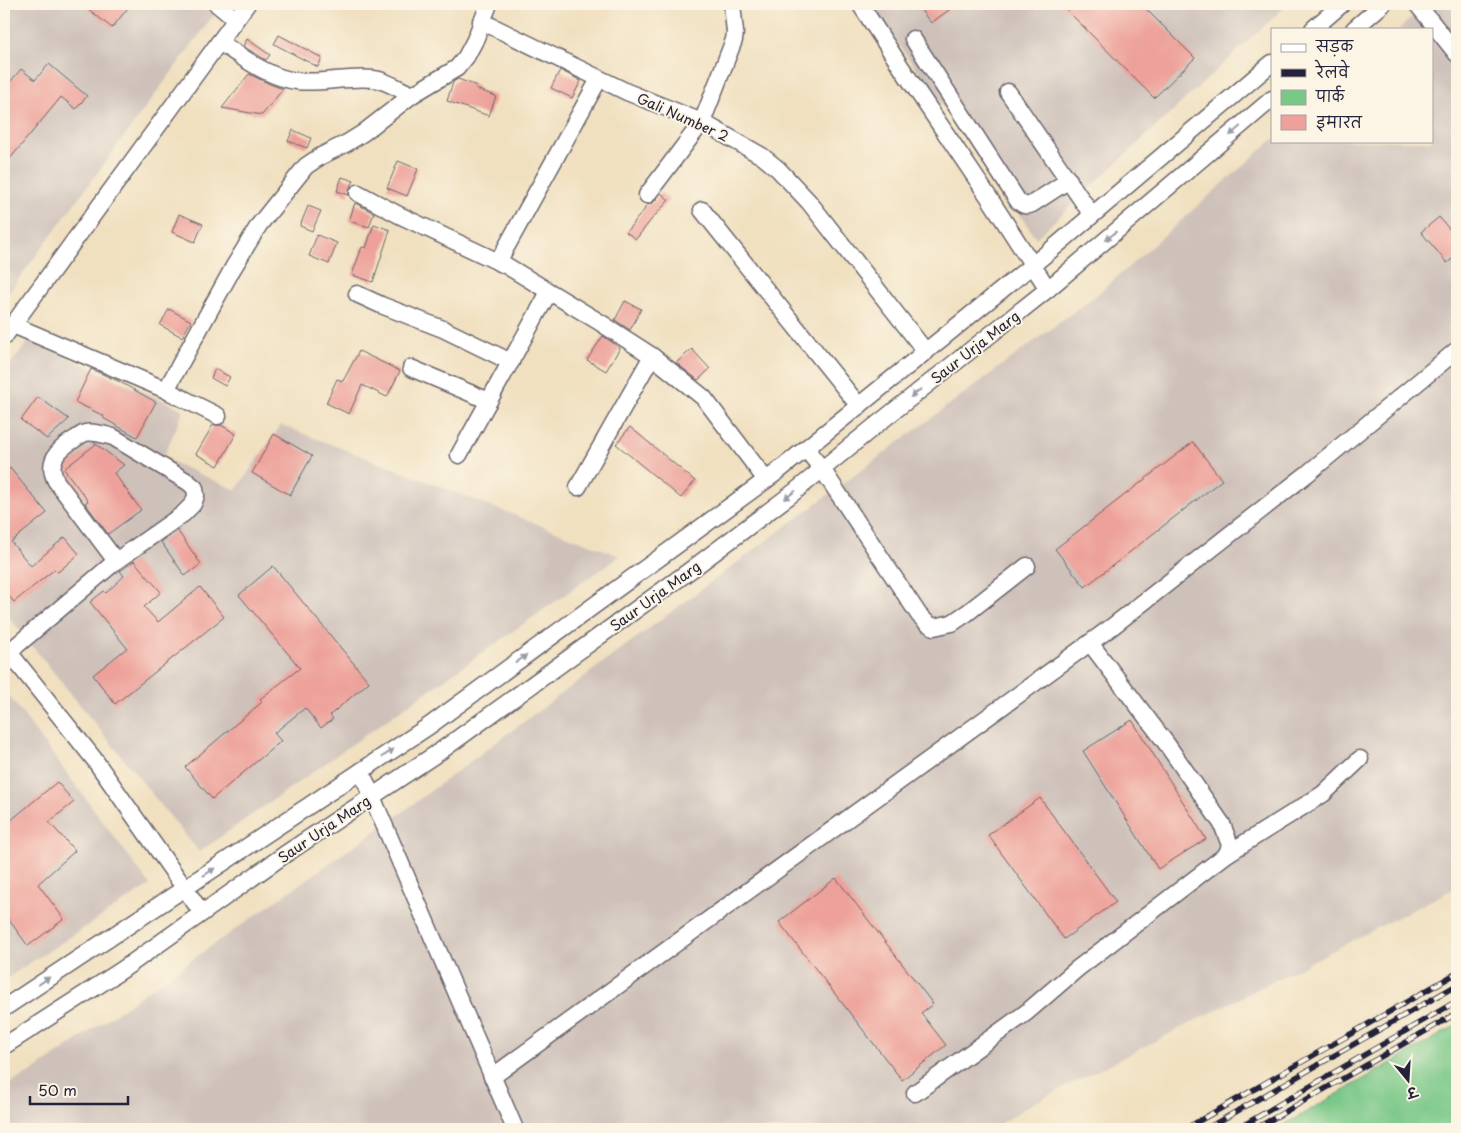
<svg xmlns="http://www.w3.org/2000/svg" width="1461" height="1133" viewBox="0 0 1461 1133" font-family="'Playpen Sans','Playpen Sans Deva',sans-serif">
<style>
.industrial{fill:#cec1ba}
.green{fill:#7ac888;stroke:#4e7562}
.building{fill:#eda19a}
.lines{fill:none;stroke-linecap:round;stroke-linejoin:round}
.minor-casing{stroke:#6a646a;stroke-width:19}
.minor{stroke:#fff;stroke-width:16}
.rail-casing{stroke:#22223b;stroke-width:5.5}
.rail{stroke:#fcf5e5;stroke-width:4;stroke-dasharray:11;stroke-linecap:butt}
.oneway{fill:#9c9ca7}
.labels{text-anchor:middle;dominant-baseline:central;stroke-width:4;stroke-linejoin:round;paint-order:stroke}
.street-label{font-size:14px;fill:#22223b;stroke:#fcf5e5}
</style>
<rect width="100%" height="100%" fill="#fcf5e5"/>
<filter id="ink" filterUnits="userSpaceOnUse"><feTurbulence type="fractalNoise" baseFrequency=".02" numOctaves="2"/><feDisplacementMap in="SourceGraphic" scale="10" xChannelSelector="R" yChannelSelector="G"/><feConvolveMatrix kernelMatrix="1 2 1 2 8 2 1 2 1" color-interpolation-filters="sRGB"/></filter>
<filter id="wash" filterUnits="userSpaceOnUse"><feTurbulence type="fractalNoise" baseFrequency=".0096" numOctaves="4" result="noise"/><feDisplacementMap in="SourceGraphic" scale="20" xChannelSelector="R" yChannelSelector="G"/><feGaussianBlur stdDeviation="1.12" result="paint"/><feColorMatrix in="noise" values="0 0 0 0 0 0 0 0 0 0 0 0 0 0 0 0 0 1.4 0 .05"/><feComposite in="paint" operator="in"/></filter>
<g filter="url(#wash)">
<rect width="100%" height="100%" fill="#f0e0c0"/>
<!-- industrial -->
<g class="industrial">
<polygon points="4,4 222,4 4,299"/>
<polygon points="870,4 1288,4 1036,238"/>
<polygon points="1427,4 1457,4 1457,887 1032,1104 991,1129 4,1129 4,1086 32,1072 404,811 1099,293 1272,140 1432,141 1432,29 1399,29"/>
<polygon points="30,340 184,410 163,458 236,490 281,425 620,556 199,852 4,611 4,372"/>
<polygon points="4,689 150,885 4,980"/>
</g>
<!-- green -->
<polygon class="green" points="1457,1025 1457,1129 1277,1129"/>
<g id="blocks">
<!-- building -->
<g class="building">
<polygon points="82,4 131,4 112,28"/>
<polygon points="916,4 945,4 949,10 931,23"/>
<polygon points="1061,4 1141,4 1195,58 1154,98"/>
<polygon points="279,35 322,58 318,67 274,44"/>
<polygon points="247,39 270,55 266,60 243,46"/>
<polygon points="49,64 87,96 76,109 61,97 4,166 4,89 21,69 35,80"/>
<polygon points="560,70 581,81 572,98 551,88"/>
<polygon points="249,74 272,85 283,89 262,115 222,108"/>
<polygon points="458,79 477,86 476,89 496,96 489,116 447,101 453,82"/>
<polygon points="293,130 311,138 307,148 288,141"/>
<polygon points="398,161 418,169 407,196 387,188"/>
<polygon points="342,177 354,181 349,189 349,195 337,191"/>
<polygon points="661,193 669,200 651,220 636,239 626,232 645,209 644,208 647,205 651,204 655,201"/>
<polygon points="355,203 374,213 369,227 349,221"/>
<polygon points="308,206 321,211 312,231 300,226"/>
<polygon points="179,214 203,224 195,242 172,232"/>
<polygon points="1439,217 1457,238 1457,255 1447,263 1421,232"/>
<polygon points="374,224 390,230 373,282 352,275 362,247 366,248"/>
<polygon points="317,235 337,243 329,264 309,256"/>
<polygon points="625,301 641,309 630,330 615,320"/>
<polygon points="169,309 191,321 182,337 160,325"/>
<polygon points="603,336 620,348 606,371 587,360"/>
<polygon points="692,349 710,369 698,380 676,363"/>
<polygon points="359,351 400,371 387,397 362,385 349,414 326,403 337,379 343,381"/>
<polygon points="91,369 118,381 156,402 137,437 103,418 104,416 75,402"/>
<polygon points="215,369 230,377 225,386 211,378"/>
<polygon points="38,397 69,419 47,439 21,420"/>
<polygon points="213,425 221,425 236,434 218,466 196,454"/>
<polygon points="630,427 695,481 681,498 616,444"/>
<polygon points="274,434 312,456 290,495 252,473"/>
<polygon points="1193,442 1222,480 1085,587 1055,549"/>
<polygon points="96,444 124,465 114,473 141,510 108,534 85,503 88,501 64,469"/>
<polygon points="10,468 47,513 11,542 31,566 65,537 79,554 58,572 55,569 14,602 4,590 4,473"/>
<polygon points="177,530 201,564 185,576 161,542"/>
<polygon points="134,561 161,592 144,607 158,622 200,587 224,617 115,704 93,675 127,648 90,602 104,591 106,593 124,576 120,571"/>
<polygon points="273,566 369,682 330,715 333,719 321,728 305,708 274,733 281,741 212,799 185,767 262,702 260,699 300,668 239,595"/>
<polygon points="1132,720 1206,839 1158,869 1083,751"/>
<polygon points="57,782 74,802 49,822 75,851 38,884 64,919 28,946 4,913 4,826"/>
<polygon points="1040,798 1116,902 1064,939 988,835"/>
<polygon points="836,878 933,1004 921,1013 946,1045 902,1080 779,922"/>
</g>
</g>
</g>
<g filter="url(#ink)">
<use href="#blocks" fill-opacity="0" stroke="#6a646a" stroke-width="1"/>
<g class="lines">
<!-- minor casing -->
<g class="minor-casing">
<g id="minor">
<polyline points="217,4 235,19"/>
<polyline points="860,4 901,67 988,196 1048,289"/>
<polyline points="1417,4 1457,54"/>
<polyline points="481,21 627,92 702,122 762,156 778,169 809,202 926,352"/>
<polyline points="1313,29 1342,4"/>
<polyline points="1354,29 1383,4"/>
<path d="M913,39L1018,201C1023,205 1026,207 1032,204L1069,180"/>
<path d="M219,42C243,57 268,78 297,81C322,84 348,76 374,79C385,80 401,90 412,95"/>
<polyline points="1008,92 1092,215"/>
<polyline points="358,193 399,215 507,266 601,323 652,356 704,398 766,480"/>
<polyline points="647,195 702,122 734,40 735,32 732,4"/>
<polyline points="702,210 859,406"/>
<polyline points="498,262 599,79"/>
<polyline points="357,294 381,305 443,329 511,362"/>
<polyline points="13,325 166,390 218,416"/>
<polyline points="4,337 247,4"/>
<polyline points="411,368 489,401"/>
<polyline points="166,390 233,268 259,225 306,166 321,156 347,143 363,133 412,95 457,68 466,57 475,40 489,4"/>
<polyline points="806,449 822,469 919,615 927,623 934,627 952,623 967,613 1027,566"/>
<polyline points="459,455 549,292"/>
<polyline points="578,487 652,356"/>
<polyline points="4,646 94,759 202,913"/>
<path d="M9,652L116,561L183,514L193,504L196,496L195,488L188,482L113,437C105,435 94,431 85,433C82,434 78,437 75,439C58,449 46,462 56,481L116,561"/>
<polyline points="361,771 515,1129"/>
<polyline points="1227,854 1323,794 1360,759"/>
<polyline points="4,1008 429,726 777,472 1057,245 1272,63"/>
<polyline points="4,1046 122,970 284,855 442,750 692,569 793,493 875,426 1048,289 1272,99"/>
<polyline points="492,1077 1113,626 1307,474 1457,350"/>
<polyline points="915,1093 1027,1012 1077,969 1227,854 1230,845 1222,824 1166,743 1090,643"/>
</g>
</g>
<!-- minor -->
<use href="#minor" class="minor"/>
<!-- rail casing -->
<g class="rail-casing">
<g id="rail">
<polyline points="1185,1129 1457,973"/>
<polyline points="1206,1129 1457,985"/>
<polyline points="1237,1129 1457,1001"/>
<polyline points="1255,1129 1457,1013"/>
</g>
</g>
<!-- rail -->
<use href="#rail" class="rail"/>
</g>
<!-- one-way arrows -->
<defs><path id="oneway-solid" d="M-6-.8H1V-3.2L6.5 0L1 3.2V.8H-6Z" transform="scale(1.25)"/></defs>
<g class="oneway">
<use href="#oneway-solid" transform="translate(1235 131) rotate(139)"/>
<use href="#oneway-solid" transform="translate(1111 236) rotate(140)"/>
<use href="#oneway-solid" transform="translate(916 393) rotate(142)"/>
<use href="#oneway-solid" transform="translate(790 495) rotate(143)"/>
<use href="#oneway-solid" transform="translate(521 659) rotate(-36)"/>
<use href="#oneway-solid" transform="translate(388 753) rotate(-34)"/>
<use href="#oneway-solid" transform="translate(209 872) rotate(-34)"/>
<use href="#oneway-solid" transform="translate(44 981) rotate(-34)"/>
</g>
</g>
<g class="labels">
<!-- street labels -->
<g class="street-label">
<text transform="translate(683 117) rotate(24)">Gali Number 2</text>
<text transform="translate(975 347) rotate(-38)">Saur Urja Marg</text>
<text transform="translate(655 596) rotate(-36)">Saur Urja Marg</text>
<text transform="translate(324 829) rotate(-34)">Saur Urja Marg</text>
</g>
</g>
<!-- margin -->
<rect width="1461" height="1133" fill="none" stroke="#fcf5e5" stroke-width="20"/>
<!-- legend -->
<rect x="1271" y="28" width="162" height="115" fill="#fcf5e5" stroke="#a5a1a1"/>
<rect x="1281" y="44" width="25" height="8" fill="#ffffff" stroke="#a5a1a1"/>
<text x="1316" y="52" font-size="15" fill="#22223b">सड़क</text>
<rect x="1281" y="69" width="25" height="8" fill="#22223b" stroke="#a5a1a1"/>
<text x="1316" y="78" font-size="15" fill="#22223b">रेलवे</text>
<rect x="1281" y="90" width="25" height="15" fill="#7ac888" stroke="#a5a1a1"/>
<text x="1316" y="102" font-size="15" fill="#22223b">पार्क</text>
<rect x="1281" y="115" width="25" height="15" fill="#eda19a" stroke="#a5a1a1"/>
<text x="1316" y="128" font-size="15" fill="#22223b">इमारत</text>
<!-- north arrow -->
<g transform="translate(1408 1080) rotate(162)" stroke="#fcf5e5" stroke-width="4" paint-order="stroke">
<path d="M0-4L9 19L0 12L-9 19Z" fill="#22223b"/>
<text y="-8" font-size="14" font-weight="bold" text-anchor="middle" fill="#22223b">उ</text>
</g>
<!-- scale -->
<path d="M30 1096v8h98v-8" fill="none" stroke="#22223b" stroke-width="2.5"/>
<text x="38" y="1096" font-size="15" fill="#22223b" stroke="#fcf5e5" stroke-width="4" paint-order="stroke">50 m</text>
</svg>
